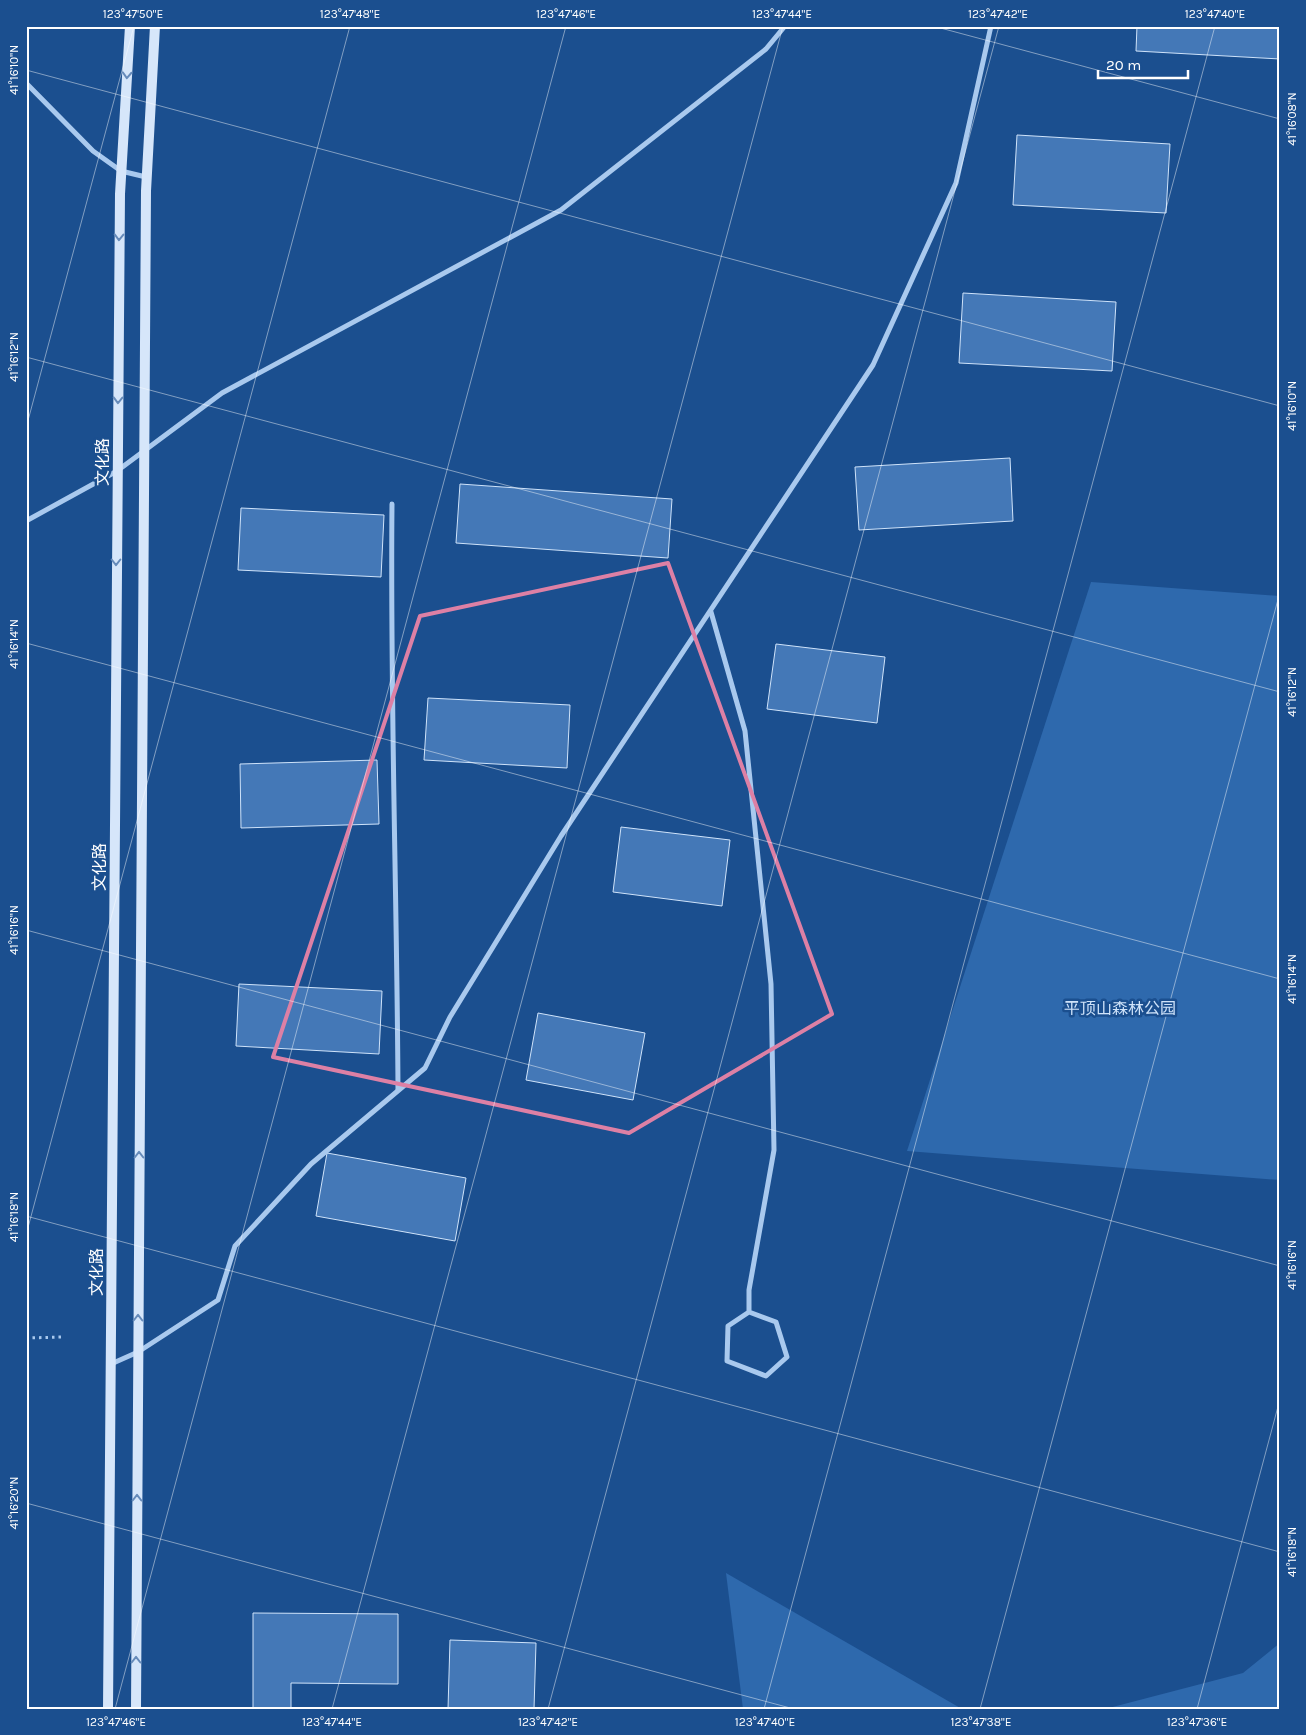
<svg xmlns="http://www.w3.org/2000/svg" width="1306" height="1735" viewBox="0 0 1306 1735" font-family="Karla,'Noto Sans SC',sans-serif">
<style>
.green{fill:#2e69ad}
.building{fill:#4478b7;stroke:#cfe3fa}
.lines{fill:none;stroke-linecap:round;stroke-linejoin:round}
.path{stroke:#a9c9ee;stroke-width:3;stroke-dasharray:2.5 4;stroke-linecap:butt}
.street{stroke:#a9c9ee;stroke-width:5}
.secondary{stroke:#d6e6fa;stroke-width:10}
.oneway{stroke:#668bba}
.marked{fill:none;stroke:#dd80a5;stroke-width:4;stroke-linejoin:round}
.ticks{fill:none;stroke:#fff;stroke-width:1;stroke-opacity:0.45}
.labels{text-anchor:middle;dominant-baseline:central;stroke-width:5;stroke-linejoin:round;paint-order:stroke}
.street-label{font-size:16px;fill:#fff;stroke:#1b4f8f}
.park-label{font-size:16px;fill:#cfe3fa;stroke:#1b4f8f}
.neatline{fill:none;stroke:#fff;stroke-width:2}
.ticks-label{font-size:12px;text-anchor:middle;fill:#fff}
</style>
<rect width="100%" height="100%" fill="#1b4f8f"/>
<!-- green -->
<g class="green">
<polygon points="1091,582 1280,596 1280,1180 907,1151"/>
<polygon points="726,1573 962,1709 743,1709"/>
<polygon points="1280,1643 1280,1709 1105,1709 1243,1673"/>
</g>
<!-- building -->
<g class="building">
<polygon points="1137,26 1280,26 1280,59 1136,51"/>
<polygon points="1017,135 1170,144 1166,213 1013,205"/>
<polygon points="963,293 1116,302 1112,371 959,363"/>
<polygon points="1010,458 1013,521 859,530 855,467"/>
<polygon points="460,484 672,499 668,558 456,543"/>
<polygon points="241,508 384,515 381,577 238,570"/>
<polygon points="776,644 885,657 877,723 767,709"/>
<polygon points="428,698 570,705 567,768 424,760"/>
<polygon points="377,760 379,824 241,828 240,764"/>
<polygon points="621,827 730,840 722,906 613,892"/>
<polygon points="239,984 382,991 379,1054 236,1046"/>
<polygon points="538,1013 645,1033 633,1100 526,1080"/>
<polygon points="327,1153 466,1178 455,1241 316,1216"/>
<polygon points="253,1613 398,1614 398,1684 291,1683 291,1709 253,1709"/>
<polygon points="450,1640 536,1643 534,1709 448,1709"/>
</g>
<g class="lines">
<!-- path -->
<polyline class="path" points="26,1338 62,1337"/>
<!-- street -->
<g class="street">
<polyline points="26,83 93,151 121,171 146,177"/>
<path d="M392,504C390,699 397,895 398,1090"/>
<polyline points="26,521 117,471 222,393 561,210 766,49 785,26"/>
<polyline points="711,612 745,731 771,984 774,1150 749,1290 749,1312 728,1326 727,1361 766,1376 787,1357 776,1322 749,1312"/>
<polyline points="111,1364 138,1352 218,1300 235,1246 311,1164 425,1068 450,1017 561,836 873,365 956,183 991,26"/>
</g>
<!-- secondary -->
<g class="secondary">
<polyline points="108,1709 120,194 130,26"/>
<polyline points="136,1709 146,191 155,26"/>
</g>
</g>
<!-- one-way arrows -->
<defs><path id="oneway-chevron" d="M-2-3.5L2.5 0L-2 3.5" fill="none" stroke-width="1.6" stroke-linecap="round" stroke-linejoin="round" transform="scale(1.25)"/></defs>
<g class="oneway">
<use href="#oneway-chevron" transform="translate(127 75) rotate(93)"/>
<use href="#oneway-chevron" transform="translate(119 237) rotate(91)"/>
<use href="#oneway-chevron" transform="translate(118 400) rotate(91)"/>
<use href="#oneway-chevron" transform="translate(116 562) rotate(90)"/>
<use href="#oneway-chevron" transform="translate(139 1155) rotate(-90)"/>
<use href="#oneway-chevron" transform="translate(138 1318) rotate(-90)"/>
<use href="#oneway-chevron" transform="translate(137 1498) rotate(-90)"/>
<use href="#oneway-chevron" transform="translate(136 1660) rotate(-90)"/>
</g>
<!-- marked area -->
<path class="marked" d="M668,563L832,1014L629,1133L273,1057L420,616Z"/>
<!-- ticks -->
<path class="ticks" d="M933,26L1280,119M26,70L1280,406M26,357L1280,692M26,428L134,26M26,643L1280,979M26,930L1280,1266M26,1216L1280,1552M26,1235L350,26M26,1503L794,1709M115,1709L566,26M332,1709L783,26M548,1709L999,26M764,1709L1215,26M980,1709L1280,592M1197,1709L1280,1399"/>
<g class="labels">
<!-- street labels -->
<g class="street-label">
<text transform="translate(102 462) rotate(-90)">文化路</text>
<text transform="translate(99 867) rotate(-90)">文化路</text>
<text transform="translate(96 1272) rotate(-90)">文化路</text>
</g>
<!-- park labels -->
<g class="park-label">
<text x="1120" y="1008">平顶山森林公园</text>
</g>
</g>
<!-- border -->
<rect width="1306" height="1735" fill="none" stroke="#1b4f8f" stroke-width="55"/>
<!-- scale -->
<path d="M1098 70v8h90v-8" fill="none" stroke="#ffffff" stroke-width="2.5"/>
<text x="1106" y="70" font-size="15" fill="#ffffff" stroke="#1b4f8f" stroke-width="4" paint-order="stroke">20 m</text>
<rect x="28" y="28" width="1250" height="1680" class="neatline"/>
<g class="ticks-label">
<text x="133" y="18">123°47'50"E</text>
<text x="350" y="18">123°47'48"E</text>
<text x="566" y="18">123°47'46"E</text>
<text x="782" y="18">123°47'44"E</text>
<text x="998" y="18">123°47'42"E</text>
<text x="1215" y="18">123°47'40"E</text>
<text transform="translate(14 70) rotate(-90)" y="4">41°16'10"N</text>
<text transform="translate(1292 119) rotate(-90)" y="4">41°16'08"N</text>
<text transform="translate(14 357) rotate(-90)" y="4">41°16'12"N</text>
<text transform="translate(1292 406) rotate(-90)" y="4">41°16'10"N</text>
<text transform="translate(14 644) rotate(-90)" y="4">41°16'14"N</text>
<text transform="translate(1292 692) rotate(-90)" y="4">41°16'12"N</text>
<text transform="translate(14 930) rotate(-90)" y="4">41°16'16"N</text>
<text transform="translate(1292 979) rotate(-90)" y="4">41°16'14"N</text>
<text transform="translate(14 1217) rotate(-90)" y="4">41°16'18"N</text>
<text transform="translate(1292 1265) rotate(-90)" y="4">41°16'16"N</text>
<text transform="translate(14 1503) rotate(-90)" y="4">41°16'20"N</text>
<text transform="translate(1292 1552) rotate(-90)" y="4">41°16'18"N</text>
<text x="116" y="1726">123°47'46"E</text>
<text x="332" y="1726">123°47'44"E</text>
<text x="548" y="1726">123°47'42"E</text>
<text x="765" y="1726">123°47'40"E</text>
<text x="981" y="1726">123°47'38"E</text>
<text x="1197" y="1726">123°47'36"E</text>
</g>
</svg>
